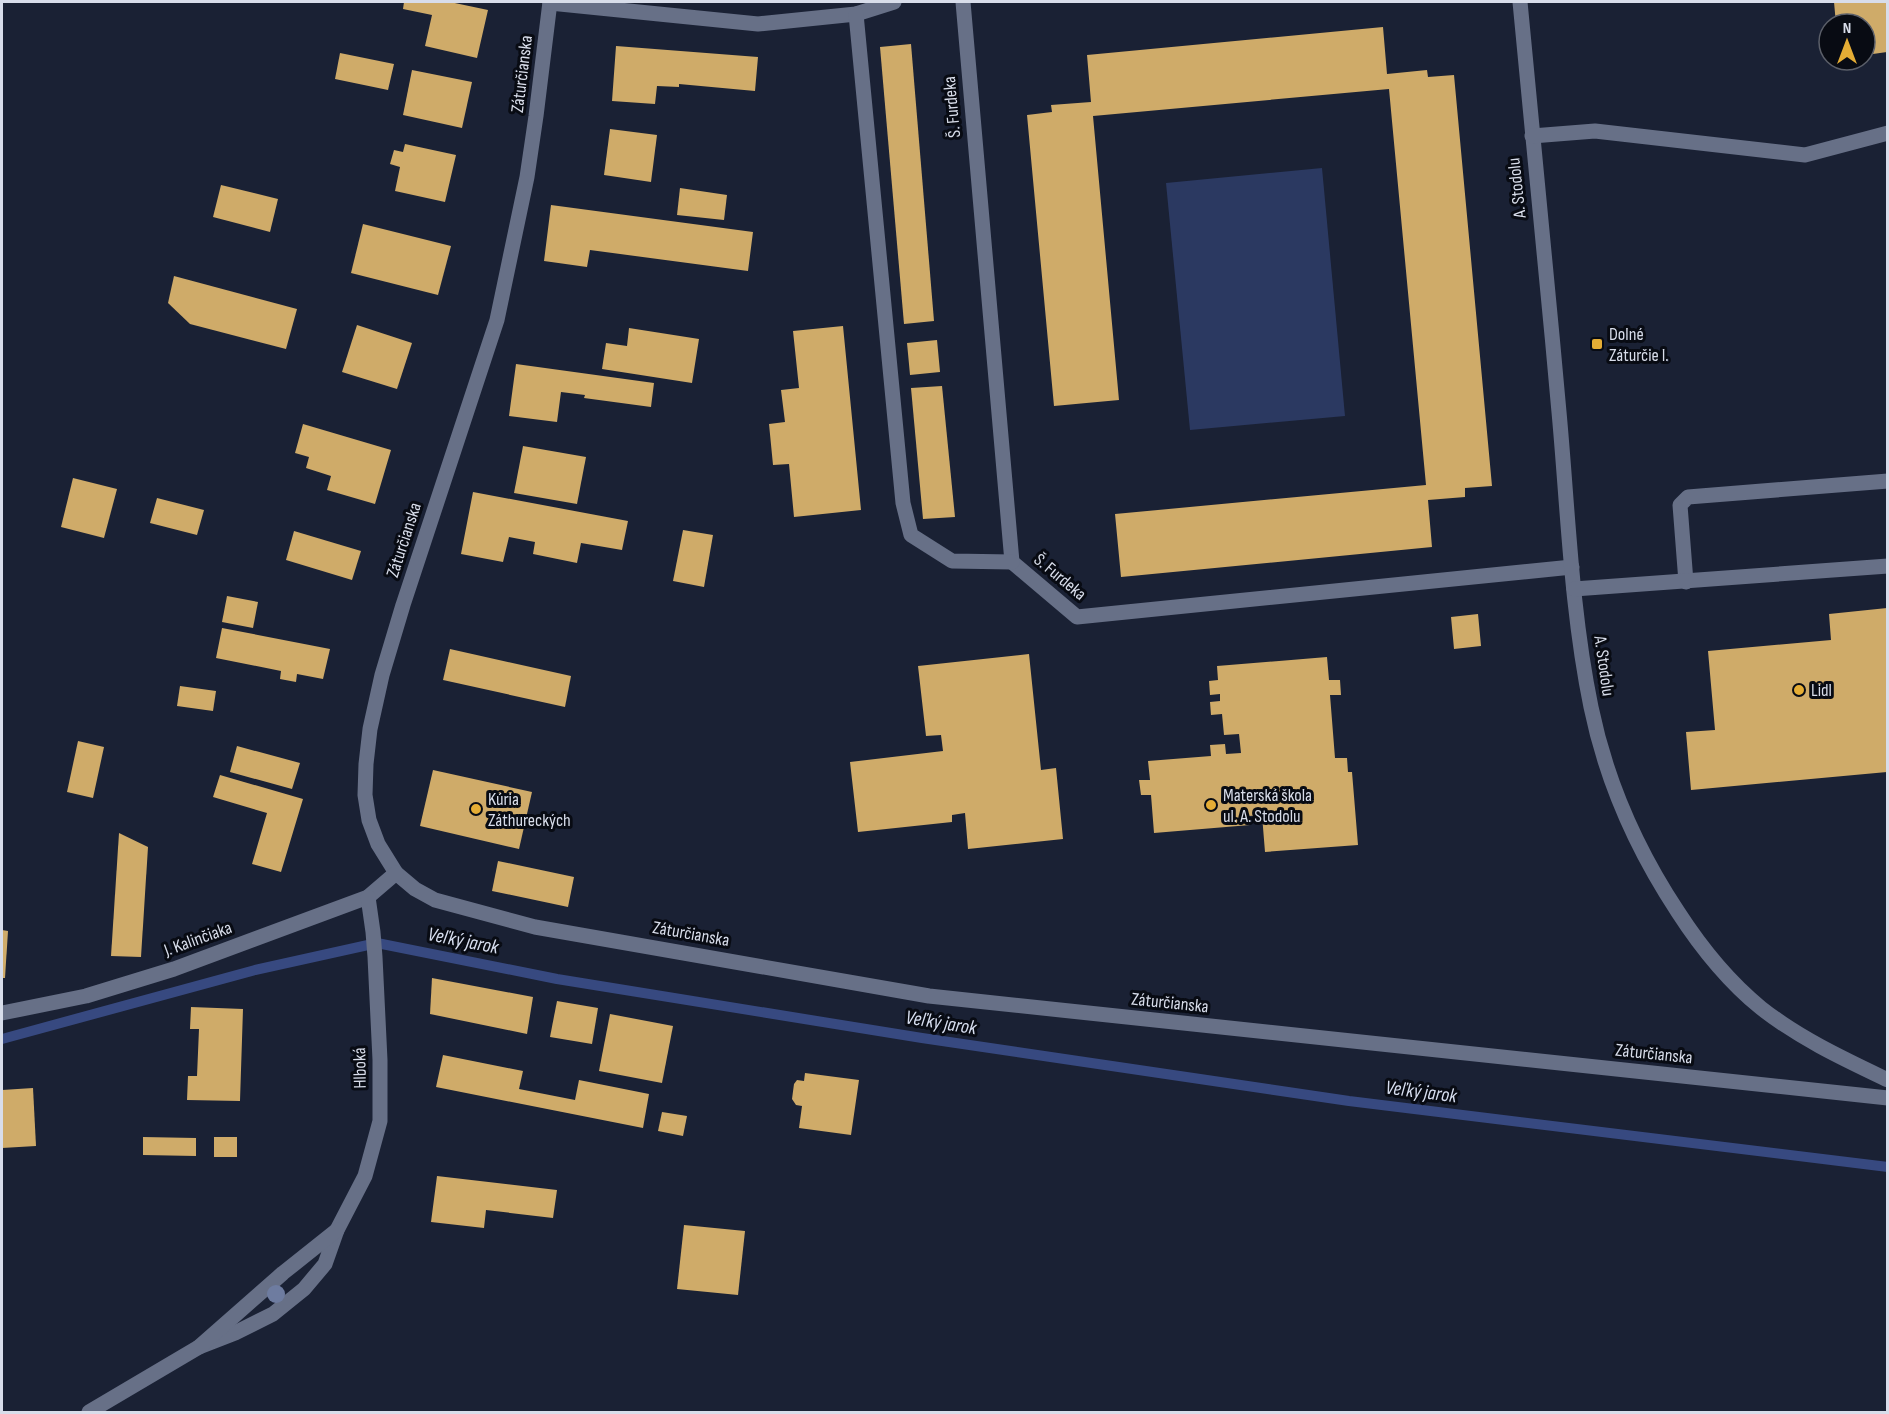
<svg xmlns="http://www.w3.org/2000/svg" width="1889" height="1414" viewBox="0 0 1889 1414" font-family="'Sofia Sans Condensed',sans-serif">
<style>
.green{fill:#2b3961}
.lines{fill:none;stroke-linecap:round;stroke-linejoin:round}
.stream{stroke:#374980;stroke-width:10}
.building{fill:#cfab69}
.minor{stroke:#677087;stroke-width:15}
.tree{fill:#6e7ca0}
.poi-dot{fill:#e5ad35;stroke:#080b13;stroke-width:2}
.labels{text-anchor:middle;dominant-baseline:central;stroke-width:6;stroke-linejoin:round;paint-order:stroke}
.street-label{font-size:18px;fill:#d8ddea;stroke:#080b13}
.poi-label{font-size:18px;fill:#d8ddea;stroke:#080b13;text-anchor:start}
.water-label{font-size:20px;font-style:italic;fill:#d7deef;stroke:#080b13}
</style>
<rect width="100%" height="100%" fill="#1a2134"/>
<!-- green -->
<polygon class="green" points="1322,168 1345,416 1190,430 1166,183"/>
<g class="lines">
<!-- stream -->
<polyline class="stream" points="2,1039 255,970 377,943 557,979 922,1038 1349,1101 1888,1167"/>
</g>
<!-- building -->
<g class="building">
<polygon points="404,2 450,2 488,10 477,58 425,46 432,15 403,9"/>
<polygon points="1834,2 1887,2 1887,52 1873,54 1872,41 1865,42 1865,24 1836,24"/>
<polygon points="1383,27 1387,74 1427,70 1428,77 1454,75 1492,486 1465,488 1465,497 1428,500 1432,547 1121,577 1115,514 1426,485 1389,89 1093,116 1119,400 1054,406 1027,115 1052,112 1051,105 1091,102 1087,55"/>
<polygon points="911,44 934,321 904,324 880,47"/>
<polygon points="616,46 758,57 755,91 679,84 679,87 657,86 655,104 612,101"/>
<polygon points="340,53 394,64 388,90 335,79"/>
<polygon points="412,70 472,82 462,128 403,115"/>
<polygon points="610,129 657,135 651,182 604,175"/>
<polygon points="405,144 456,155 445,202 395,191 400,167 390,164 394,150 403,152"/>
<polygon points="221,185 278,199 270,232 213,217"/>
<polygon points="680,188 727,195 724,220 677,215"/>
<polygon points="551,205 753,232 748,271 590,250 587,267 544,261"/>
<polygon points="363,224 451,246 438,295 351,273"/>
<polygon points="174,276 297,309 286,349 190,324 168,303"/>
<polygon points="357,325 412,343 397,389 342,372"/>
<polygon points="843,326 861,510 794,517 789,464 773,465 769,424 785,422 781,390 799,388 793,331"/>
<polygon points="629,328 699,339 692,383 602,369 606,343 627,346"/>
<polygon points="937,340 940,372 910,375 907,343"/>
<polygon points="516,364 654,383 651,407 584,398 585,395 561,392 557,422 509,416"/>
<polygon points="942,386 955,517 923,519 911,388"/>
<polygon points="303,424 391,450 375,504 327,490 331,476 306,468 309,457 295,453"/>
<polygon points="523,446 586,457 577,504 514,493"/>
<polygon points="73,478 117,489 104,538 61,527"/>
<polygon points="473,492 628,521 622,550 581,543 577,563 533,554 535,542 509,537 503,562 461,554"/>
<polygon points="157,498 204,510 197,535 150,523"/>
<polygon points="683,530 713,535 704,587 673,581"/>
<polygon points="294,531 361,551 352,580 286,560"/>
<polygon points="227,596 258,602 253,628 222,622"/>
<polygon points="1887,608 1887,772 1691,790 1686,732 1715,730 1708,651 1831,640 1829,614"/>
<polygon points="1478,614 1481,646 1454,649 1451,617"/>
<polygon points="222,628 330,649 323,679 297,674 296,682 280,679 281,671 216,658"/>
<polygon points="450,649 571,676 565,707 443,680"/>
<polygon points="1029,654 1041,770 1056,768 1063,839 968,849 965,813 952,815 952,822 858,832 850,762 943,751 941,735 926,736 918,666"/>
<polygon points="1327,657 1329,680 1340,680 1341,695 1330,695 1335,758 1347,758 1348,772 1352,772 1358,845 1265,852 1262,815 1249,816 1250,825 1154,833 1151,795 1141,795 1139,780 1150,780 1148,761 1211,756 1210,745 1225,744 1226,754 1241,753 1239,734 1224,735 1222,714 1211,715 1210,702 1220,701 1220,694 1210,695 1209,681 1218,680 1217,666"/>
<polygon points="180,686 216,691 213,711 177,706"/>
<polygon points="78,741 104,747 93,798 67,792"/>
<polygon points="237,746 300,763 292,789 230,772"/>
<polygon points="433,770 532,792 519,849 420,826"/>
<polygon points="220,775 303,799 281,872 252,864 267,813 213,797"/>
<polygon points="119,833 148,847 141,957 111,956"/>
<polygon points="498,861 574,877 568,907 492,891"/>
<polygon points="2,930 8,931 5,978 2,978"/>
<polygon points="432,978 533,997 527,1034 430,1014"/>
<polygon points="557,1001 598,1008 592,1044 550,1037"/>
<polygon points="191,1007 243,1009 240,1101 187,1100 188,1076 197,1076 199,1029 190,1029"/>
<polygon points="610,1014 673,1026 662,1083 599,1071"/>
<polygon points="443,1055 523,1071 519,1089 575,1100 579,1080 649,1094 643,1128 436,1087"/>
<polygon points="805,1073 859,1080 851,1135 799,1128 802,1106 796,1105 792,1099 794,1084 797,1080 804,1081"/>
<polygon points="33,1088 36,1146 2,1148 2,1090"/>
<polygon points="662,1112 687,1116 683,1136 658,1131"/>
<polygon points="143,1137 196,1138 196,1156 143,1155"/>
<rect x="214" y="1137" width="23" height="20"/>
<polygon points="437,1176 557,1190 553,1218 486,1210 484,1228 431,1222"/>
<polygon points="684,1225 745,1231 738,1295 677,1289"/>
</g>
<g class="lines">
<!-- minor -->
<g class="minor">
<polyline points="550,2 536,116 527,177 497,320 403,605 382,675 370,729 366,764 365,795 369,820 378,844 396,873 415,889 435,900 535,927 929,996 1888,1098"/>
<polyline points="963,2 1012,562 1077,617 1572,567"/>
<path d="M1520,2C1532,138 1547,275 1559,412C1568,510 1571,610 1591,707C1606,780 1637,850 1678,912C1700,946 1729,982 1761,1008C1799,1038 1844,1059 1888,1080"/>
<polyline points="550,3 758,24 856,14 894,2"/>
<polyline points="856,14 903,503 911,535 952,561 1012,562"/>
<polyline points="1532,136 1595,131 1805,155 1888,133"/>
<polyline points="1686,582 1680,505 1688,497 1888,481"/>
<polyline points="1574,589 1888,566"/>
<polyline points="2,1013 86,996 174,969 368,897 396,873"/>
<polyline points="199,1347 235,1333 273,1314 304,1289 325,1264 337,1230 365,1176 380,1121 380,1060 375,957 373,932 368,897"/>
<polyline points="89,1412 199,1347 283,1273 337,1230"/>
</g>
</g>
<!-- trees -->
<circle class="tree" cx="276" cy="1294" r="9"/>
<!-- markers -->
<g class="poi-dot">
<rect x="1591" y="338" width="12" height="12" rx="3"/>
<circle cx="1799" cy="690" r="6"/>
<circle cx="1211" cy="805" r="6"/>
<circle cx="476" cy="809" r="6"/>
</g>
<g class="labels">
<!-- street labels -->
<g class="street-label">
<text transform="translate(522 74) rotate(-83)">Záturčianska</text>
<text transform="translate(952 107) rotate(-95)">Š. Furdeka</text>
<text transform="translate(1517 188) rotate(-96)">A. Stodolu</text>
<text transform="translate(404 540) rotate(-72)">Záturčianska</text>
<text transform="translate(1060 577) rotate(40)">Š. Furdeka</text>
<text transform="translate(1604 666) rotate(82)">A. Stodolu</text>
<text transform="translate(691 934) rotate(10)">Záturčianska</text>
<text transform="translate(198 939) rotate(-20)">J. Kalinčiaka</text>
<text transform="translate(1170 1003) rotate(6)">Záturčianska</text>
<text transform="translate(1654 1054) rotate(6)">Záturčianska</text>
<text transform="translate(360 1068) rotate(-91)">Hlboká</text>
</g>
<!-- poi labels -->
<g class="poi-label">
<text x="1609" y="334">Dolné<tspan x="1609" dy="21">Záturčie I.</tspan></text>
<text x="1811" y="690">Lidl</text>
<text x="1223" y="795">Materská škola<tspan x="1223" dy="21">ul. A. Stodolu</tspan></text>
<text x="488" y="799">Kúria<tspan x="488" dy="21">Záthureckých</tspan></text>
</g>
<!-- water labels -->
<g class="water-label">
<text transform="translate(463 941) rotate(11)">Veľký jarok</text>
<text transform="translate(941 1023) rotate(9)">Veľký jarok</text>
<text transform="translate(1421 1092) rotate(7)">Veľký jarok</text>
</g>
</g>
<!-- border -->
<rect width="1889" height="1414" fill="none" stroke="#d8ddea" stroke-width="6"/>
<!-- north arrow -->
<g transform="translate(1847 42)"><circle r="28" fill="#080b13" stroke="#5b5f69" stroke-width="1.5"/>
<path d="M0-4.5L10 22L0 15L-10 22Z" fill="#e5ad35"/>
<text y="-9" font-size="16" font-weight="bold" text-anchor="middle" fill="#d8ddea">N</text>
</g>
</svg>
